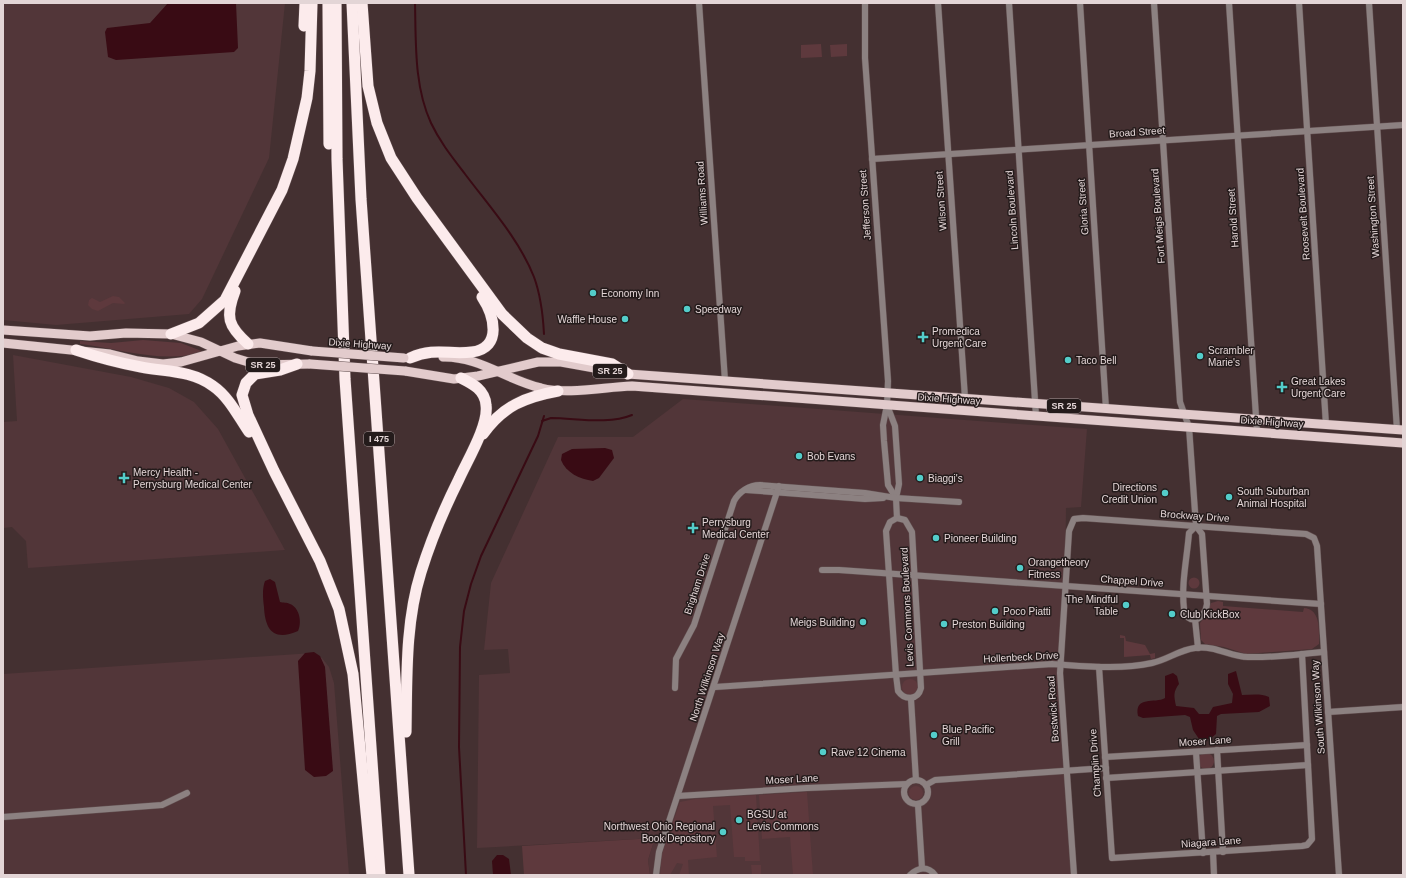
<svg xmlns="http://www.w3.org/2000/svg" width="1406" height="878" viewBox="0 0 1406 878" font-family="Arial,sans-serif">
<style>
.built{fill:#523639}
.green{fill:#5e393d}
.water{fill:#390b14}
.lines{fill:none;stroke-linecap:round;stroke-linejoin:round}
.stream{stroke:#390b14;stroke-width:2}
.street-casing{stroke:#614e4f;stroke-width:7}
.primary-casing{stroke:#614e4f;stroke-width:10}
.highway-casing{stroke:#614e4f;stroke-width:12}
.street{stroke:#8c8181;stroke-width:6}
.primary{stroke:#e2cbcc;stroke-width:9}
.highway{stroke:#fcebec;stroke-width:11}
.primary-bridge-casing{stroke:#614e4f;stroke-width:10;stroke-linecap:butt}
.primary-bridge{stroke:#e2cbcc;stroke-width:9}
.poi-dot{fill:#53cdca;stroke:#241b1b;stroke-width:1.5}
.labels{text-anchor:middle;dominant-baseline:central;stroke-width:3;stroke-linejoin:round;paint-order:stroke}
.shield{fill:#241b1b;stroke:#aa9d9e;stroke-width:1}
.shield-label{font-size:9px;font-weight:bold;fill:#e3d5d6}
.street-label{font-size:10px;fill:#e3d5d6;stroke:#241b1b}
.poi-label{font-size:10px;fill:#e3d5d6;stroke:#241b1b;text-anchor:start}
</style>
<rect width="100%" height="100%" fill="#443031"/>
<!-- built -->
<g class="built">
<polygon points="3,3 285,3 269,158 202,299 189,314 56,325 3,320"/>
<polygon points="13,355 131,377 169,388 194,402 218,429 285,550 28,568 26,541 12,527 3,528 3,422 17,421"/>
<polygon points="683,399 1087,429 1081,507 1066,508 1065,586 1060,673 1074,875 650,875 648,860 655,838 477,848 479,675 510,673 508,649 484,650 491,583 558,437 633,437"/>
<polygon points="313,653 322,658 329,667 334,683 349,875 3,875 3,674"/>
</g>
<!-- green -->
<g class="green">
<polygon points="821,44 822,57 801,58 801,45"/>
<polygon points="847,44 847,56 831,57 830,45"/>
<polygon points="113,296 119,297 125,303 124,304 113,303 98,311 92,309 88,305 89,300 92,298 100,302"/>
<path d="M143,340L181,343L204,352C162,364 122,349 80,344V341L111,343Z"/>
<circle cx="1194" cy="583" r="5.5"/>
<path d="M1218,601L1223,602V606L1303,612L1304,608C1321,609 1319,631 1319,644L1312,649L1246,654L1224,647L1205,644L1201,640L1200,623L1206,616L1211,603Z"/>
<polygon points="1120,635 1125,636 1126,641 1145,645 1150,654 1155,653 1155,658 1151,659 1150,655 1124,657 1124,638 1120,638"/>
<circle cx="910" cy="687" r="8"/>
<circle cx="1206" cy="761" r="8"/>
<circle cx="916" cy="793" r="7"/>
<polygon points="807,792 813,875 793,875 790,837 762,839 759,795"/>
<polygon points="756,795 760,861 745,861 745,857 734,857 730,805 713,806 717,857 688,860 689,875 679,875 683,864 677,863 670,875 660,875 662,853 680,802 695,799"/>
<polygon points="655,838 648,860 650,875 524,875 522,846"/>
<polygon points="751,865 761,865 761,875 752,875"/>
</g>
<!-- water -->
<g class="water">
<polygon points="168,3 236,3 238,48 234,52 116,60 108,57 105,32 107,28 150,23"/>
<path d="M605,448L612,450L614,458L599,478L593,481C580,479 566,473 561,460L562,454L572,449Z"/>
<path d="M270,579L275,582L280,602C283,603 287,602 290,604C300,608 302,623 298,631C273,642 265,629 264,607C263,598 262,589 265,581Z"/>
<polygon points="314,652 320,656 325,667 333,771 326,776 314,777 305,770 298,661 305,653"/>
<path d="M1236,671L1242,695C1251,695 1260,693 1269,697L1270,706L1259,712L1221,714L1217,716L1216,734L1210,739H1199L1193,730L1190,717L1185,715L1143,718L1138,716C1134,695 1155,704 1165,698V676L1173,673L1177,676L1179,684C1173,692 1174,696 1176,706L1194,708L1199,714H1209L1213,707L1232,703L1233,694L1228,684V674Z"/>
<polygon points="497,855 503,855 509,859 511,875 493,875 492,861"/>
</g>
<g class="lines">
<!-- stream -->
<g class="stream">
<path d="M415,3C416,43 414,86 431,123C440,142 452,157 465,174C489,206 519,239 534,277C541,296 543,315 544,334"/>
<path d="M542,421L551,418C576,418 608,425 632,415"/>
<polyline points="466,875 459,747 460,647 464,611 471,584 481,556 538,436 544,416"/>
</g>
<!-- street casing -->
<g class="street-casing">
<g id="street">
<polyline points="699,3 725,381"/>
<polyline points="865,3 865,58 888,381 887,405 883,425 884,441 888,485 896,498"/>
<polyline points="938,3 965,398"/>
<polyline points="1009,3 1036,416"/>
<polyline points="1080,3 1106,409"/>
<path d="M1154,3L1180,402L1189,427L1196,526L1202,534L1207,604C1205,621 1187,626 1184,609C1181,584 1187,558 1189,533L1196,526"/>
<polyline points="1229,3 1257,432"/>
<polyline points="1299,3 1326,425"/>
<polyline points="1369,3 1397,430"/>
<polyline points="872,159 1403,125"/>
<polyline points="887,405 895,426 899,484 896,498 897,518"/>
<polyline points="746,490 865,499 883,498"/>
<path d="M897,518L905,520L912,532L921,688C918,700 905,701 898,691L896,675L886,531L890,522Z"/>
<polyline points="822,570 839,570 1321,604"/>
<polyline points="1195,619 1198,648"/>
<polyline points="1099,667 1112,858 1302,846 1307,845 1312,839 1302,654"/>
<path d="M715,687L1052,664C1084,666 1120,670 1152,663C1167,660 1179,650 1195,648C1216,645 1230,657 1248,657C1273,658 1299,654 1324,652"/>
<path d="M675,688L676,659L694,625L734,501C739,492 749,485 760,485L865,493L896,498L959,502"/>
<polyline points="911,699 916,780"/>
<polyline points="1328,712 1403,707"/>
<polyline points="1217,750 1223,852"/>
<polyline points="1196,752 1203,853"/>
<polyline points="1105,757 1307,745"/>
<polyline points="1106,778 1308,765"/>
<circle cx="916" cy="792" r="12"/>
<polyline points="926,785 935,780 1106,768"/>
<polyline points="678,796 807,788 907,784"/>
<polyline points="918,805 922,868"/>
<polyline points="3,817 162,805 187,793"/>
<polyline points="1213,852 1214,875"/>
<polyline points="656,875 659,852 779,486"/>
<path d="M910,875C918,867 928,866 935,875"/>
<polyline points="1074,875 1060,673 1069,531 1074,519 1083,518 1306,534 1314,538 1317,546 1339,875"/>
</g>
</g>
<!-- primary casing -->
<g class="primary-casing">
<g id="primary">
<polyline points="3,330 90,336 126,333 171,334 201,342 235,358 258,365 310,364"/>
<polyline points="3,343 110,354 138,361 163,364 181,362 238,346 260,343 312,351"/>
<path d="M443,357C478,356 507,380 541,388C567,395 604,387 632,386L1403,443"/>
<polyline points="405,371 454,379 478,376 538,362 561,362 628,374 1403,430"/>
</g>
</g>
<!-- highway casing -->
<g class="highway-casing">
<g id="highway">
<polyline points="328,3 329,144"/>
<polyline points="336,3 337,159 345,379 380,875"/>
<polyline points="352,3 361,199 409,875"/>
<polyline points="362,3 368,86 377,123 391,158 417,198 502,314 527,338 542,348 559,354 612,364 628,374"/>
<polyline points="304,26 305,3"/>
<path d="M235,291C225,317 228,326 248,344"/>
<polyline points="171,334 199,323 225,300 282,190 293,159 307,98 310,71 312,3"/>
<path d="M76,350C97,357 119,363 141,367C166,372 191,370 213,386C229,397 238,416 249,432"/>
<path d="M410,358C436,347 448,355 472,352C503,348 494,315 482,297"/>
<polyline points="297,364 280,370 255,374 246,383 242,395 248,415 274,471 320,561 339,609 353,674 372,875"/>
<path d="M483,434C503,406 525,397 558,391"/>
<path d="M406,732C407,679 405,623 421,572C431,540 444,509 459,479C467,461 489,425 486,405C485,390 473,384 461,378"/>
</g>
</g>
<!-- street -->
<use href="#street" class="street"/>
<!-- primary -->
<use href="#primary" class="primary"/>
<!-- highway -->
<use href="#highway" class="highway"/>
<!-- primary-bridge casing -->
<g class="primary-bridge-casing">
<g id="primary-bridge">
<polyline points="312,351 404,358"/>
<polyline points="310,364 405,371"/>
</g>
</g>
<!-- primary-bridge -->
<use href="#primary-bridge" class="primary-bridge"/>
</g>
<!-- markers -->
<g class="poi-dot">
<circle cx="593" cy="293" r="4"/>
<circle cx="687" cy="309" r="4"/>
<circle cx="625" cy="319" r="4"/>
<path d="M921 331h4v4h4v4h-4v4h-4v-4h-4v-4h4z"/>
<circle cx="1200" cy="356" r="4"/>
<circle cx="1068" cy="360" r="4"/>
<path d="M1280 381h4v4h4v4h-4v4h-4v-4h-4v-4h4z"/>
<circle cx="799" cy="456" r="4"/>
<path d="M122 472h4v4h4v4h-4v4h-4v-4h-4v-4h4z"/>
<circle cx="920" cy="478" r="4"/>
<circle cx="1165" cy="493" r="4"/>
<circle cx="1229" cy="497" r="4"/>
<path d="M691 522h4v4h4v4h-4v4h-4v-4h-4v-4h4z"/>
<circle cx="936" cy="538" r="4"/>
<circle cx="1020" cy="568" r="4"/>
<circle cx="1126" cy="605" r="4"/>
<circle cx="995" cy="611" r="4"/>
<circle cx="1172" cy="614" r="4"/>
<circle cx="863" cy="622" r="4"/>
<circle cx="944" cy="624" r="4"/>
<circle cx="934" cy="735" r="4"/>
<circle cx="823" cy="752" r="4"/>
<circle cx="739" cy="820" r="4"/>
<circle cx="723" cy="832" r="4"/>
</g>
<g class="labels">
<!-- shield labels -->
<g class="shield">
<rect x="246" y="358" width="34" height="14" rx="3"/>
<rect x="593" y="364" width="34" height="14" rx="3"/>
<rect x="1047" y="399" width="34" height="14" rx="3"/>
<rect x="364" y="432" width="30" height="14" rx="3"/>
</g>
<g class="shield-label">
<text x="263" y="365">SR 25</text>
<text x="610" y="371">SR 25</text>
<text x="1064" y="406">SR 25</text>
<text x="379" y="439">I 475</text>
</g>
<!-- street labels -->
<g class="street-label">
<text transform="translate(1137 132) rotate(-4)">Broad Street</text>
<text transform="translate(702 193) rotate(-94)">Williams Road</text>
<text transform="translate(941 201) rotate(-94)">Wilson Street</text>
<text transform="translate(865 205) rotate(-94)">Jefferson Street</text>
<text transform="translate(1083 207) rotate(-94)">Gloria Street</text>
<text transform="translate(1012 210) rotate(-94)">Lincoln Boulevard</text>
<text transform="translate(1303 214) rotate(-94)">Roosevelt Boulevard</text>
<text transform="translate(1158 216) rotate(-94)">Fort Meigs Boulevard</text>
<text transform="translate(1373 217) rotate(-94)">Washington Street</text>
<text transform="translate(1233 218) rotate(-94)">Harold Street</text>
<text transform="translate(360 344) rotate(4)">Dixie Highway</text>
<text transform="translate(949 399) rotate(4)">Dixie Highway</text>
<text transform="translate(1272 422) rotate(4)">Dixie Highway</text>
<text transform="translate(1195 516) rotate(4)">Brockway Drive</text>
<text transform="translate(1132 581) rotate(4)">Chappel Drive</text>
<text transform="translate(697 584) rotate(-72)">Brigham Drive</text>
<text transform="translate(907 607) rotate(-93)">Levis Commons Boulevard</text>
<text transform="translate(1021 657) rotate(-3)">Hollenbeck Drive</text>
<text transform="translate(707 677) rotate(-72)">North Wilkinson Way</text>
<text transform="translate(1318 707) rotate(-94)">South Wilkinson Way</text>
<text transform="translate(1053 709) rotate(-94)">Bostwick Road</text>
<text transform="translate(1205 741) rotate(-4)">Moser Lane</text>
<text transform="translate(1095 763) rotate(-94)">Champlin Drive</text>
<text transform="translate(792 779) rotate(-3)">Moser Lane</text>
<text transform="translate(1211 842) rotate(-4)">Niagara Lane</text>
</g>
<!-- poi labels -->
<g class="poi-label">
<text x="601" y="293">Economy Inn</text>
<text x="695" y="309">Speedway</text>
<text x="617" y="319" text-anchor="end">Waffle House</text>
<text x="932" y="331">Promedica<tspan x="932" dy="12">Urgent Care</tspan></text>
<text x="1208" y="350">Scrambler<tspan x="1208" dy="12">Marie's</tspan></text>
<text x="1076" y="360">Taco Bell</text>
<text x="1291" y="381">Great Lakes<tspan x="1291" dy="12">Urgent Care</tspan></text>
<text x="807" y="456">Bob Evans</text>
<text x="133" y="472">Mercy Health -<tspan x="133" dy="12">Perrysburg Medical Center</tspan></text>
<text x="928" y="478">Biaggi's</text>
<text x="1157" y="487" text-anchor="end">Directions<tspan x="1157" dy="12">Credit Union</tspan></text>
<text x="1237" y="491">South Suburban<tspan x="1237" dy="12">Animal Hospital</tspan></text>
<text x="702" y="522">Perrysburg<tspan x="702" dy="12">Medical Center</tspan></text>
<text x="944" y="538">Pioneer Building</text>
<text x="1028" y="562">Orangetheory<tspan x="1028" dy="12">Fitness</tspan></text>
<text x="1118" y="599" text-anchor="end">The Mindful<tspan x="1118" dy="12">Table</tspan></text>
<text x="1003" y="611">Poco Piatti</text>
<text x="1180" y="614">Club KickBox</text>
<text x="855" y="622" text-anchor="end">Meigs Building</text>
<text x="952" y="624">Preston Building</text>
<text x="942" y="729">Blue Pacific<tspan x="942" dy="12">Grill</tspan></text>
<text x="831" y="752">Rave 12 Cinema</text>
<text x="747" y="814">BGSU at<tspan x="747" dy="12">Levis Commons</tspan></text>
<text x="715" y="826" text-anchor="end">Northwest Ohio Regional<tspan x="715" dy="12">Book Depository</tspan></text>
</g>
</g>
<!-- border -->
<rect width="1406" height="878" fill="none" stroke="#e3d5d6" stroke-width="8"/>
</svg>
